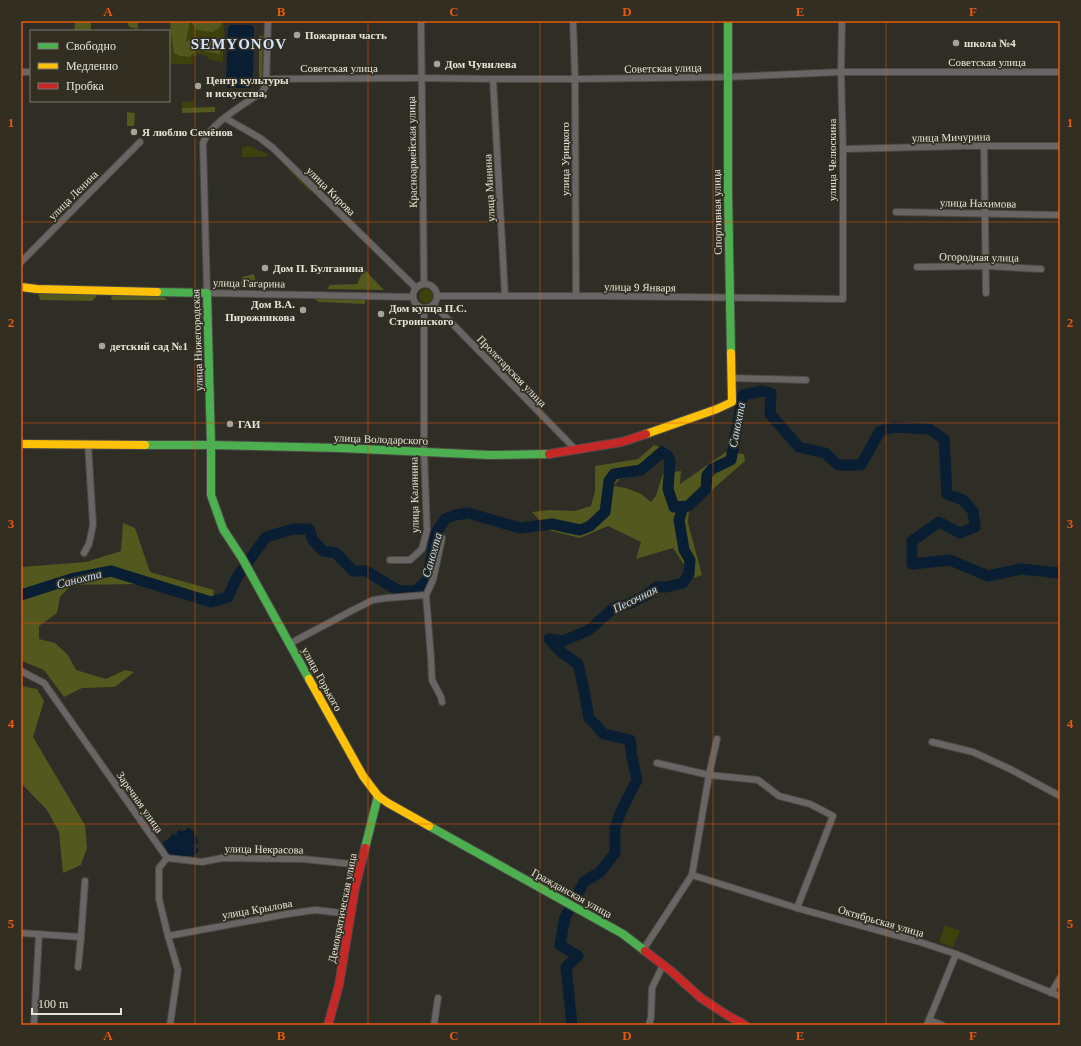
<svg xmlns="http://www.w3.org/2000/svg" width="1081" height="1046" viewBox="0 0 1081 1046" font-family="Georgia,serif">
<style>
.green{fill:#3d410d}
.forest{fill:#52581e}
.water{fill:#091e32}
.lines{fill:none;stroke-linecap:round;stroke-linejoin:round}
.river{stroke:#091e32;stroke-width:11}
.street-casing{stroke:#4b4944;stroke-width:8}
.fast-casing{stroke:#4b4944;stroke-width:10}
.slow-casing{stroke:#4b4944;stroke-width:10}
.jam-casing{stroke:#4b4944;stroke-width:10}
.street{stroke:#686564;stroke-width:6}
.fast{stroke:#4caf50;stroke-width:8}
.slow{stroke:#ffc107;stroke-width:8}
.jam{stroke:#c62828;stroke-width:8}
.grid{fill:none;stroke:#e8590c;stroke-width:1;stroke-opacity:0.55}
.poi-dot{fill:#a6a39c;stroke:#322f22;stroke-width:1.5}
.labels{text-anchor:middle;dominant-baseline:central;stroke-width:3.5;stroke-linejoin:round;paint-order:stroke}
.poi-label{font-size:11px;font-weight:bold;fill:#e6e3db;stroke:#322f22;text-anchor:start}
.street-label{font-size:11px;fill:#e6e3db;stroke:#322f22}
.water-label{font-size:12px;font-style:italic;fill:#c1dbf7;stroke:#322f22}
.district-label{font-size:15px;font-weight:bold;letter-spacing:1px;fill:#d5e4ff;stroke:#322f22}
.neatline{fill:none;stroke:#e8590c;stroke-width:1.5}
.grid-label{font-size:13px;text-anchor:middle;font-weight:bold;fill:#e8590c}
</style>
<rect width="100%" height="100%" fill="#2e2d26"/>
<!-- green -->
<g class="green">
<polygon points="169,21 224,21 223,62 209,60 207,56 197,54 193,58 193,64 170,64"/>
<polygon points="193,101 194,108 182,108 182,102"/>
<polygon points="247,145 267,154 267,157 242,157 242,147 246,147"/>
<polygon points="288,167 311,190 310,192 287,169"/>
<circle cx="426" cy="296" r="7"/>
<polygon points="945,925 960,931 953,948 939,942"/>
</g>
<!-- forest -->
<g class="forest">
<polygon points="75,21 91,21 91,31 74,31"/>
<polygon points="127,21 138,21 138,29 129,27"/>
<polygon points="171,21 190,21 186,41 203,38 220,41 220,54 197,50 189,57 180,56 174,53 171,30"/>
<polygon points="193,21 222,21 221,26 213,32 197,30 192,23"/>
<polygon points="259,36 263,36 262,83 259,83"/>
<polygon points="215,107 215,112 182,113 182,108"/>
<polygon points="127,112 135,113 134,126 127,126"/>
<polygon points="364,269 384,290 327,289 330,285 357,284"/>
<polygon points="254,274 257,288 239,288 242,277"/>
<polygon points="38,293 93,294 97,296 92,301 40,300"/>
<polygon points="112,295 161,295 168,300 111,300"/>
<polygon points="313,298 365,299 365,304 319,302"/>
<polygon points="654,445 666,449 662,458 645,474 620,479 613,486 626,488 641,494 651,502 656,496 663,473 681,471 680,484 726,452 744,454 745,461 689,510 688,523 702,575 693,578 673,548 636,559 641,542 608,526 580,538 548,530 532,512 549,510 575,511 591,506 595,491 595,466 638,459"/>
<polygon points="123,523 135,528 150,572 214,590 211,606 142,584 71,585 60,597 57,613 39,626 39,639 55,643 68,655 76,670 106,679 125,670 134,672 115,687 82,688 64,697 44,670 22,661 21,567 86,562 121,551"/>
<polygon points="21,686 37,689 44,701 33,737 85,825 87,848 81,865 63,873 59,832 47,810 21,783"/>
</g>
<!-- water -->
<g class="water">
<polygon points="230,25 251,25 254,27 253,85 250,88 228,88 226,86 228,28"/>
<polygon points="187,828 190,828 190,829 194,831 194,834 196,835 198,843 195,845 195,847 199,850 193,857 189,855 187,857 179,857 176,855 170,857 165,851 166,849 162,843 171,837 172,834 176,835 178,830 182,831 185,830 187,830"/>
</g>
<g class="lines">
<!-- river -->
<g class="river">
<polyline points="21,595 71,579 111,571 211,602 228,597 237,577 266,537 293,529 309,529 313,540 323,551 336,553 353,571 366,571 399,591 416,591 427,580 436,533 445,519 455,515 468,513 520,528 552,524 580,530 590,526 605,512 609,481 614,474 641,470 662,452 668,456 670,461 668,489 674,507 688,506 706,489 707,475 712,469 731,460 743,395 762,391 771,393 770,414 799,447 825,453 838,465 861,465 880,431 894,427 929,429 944,439 947,494 963,500 973,511 975,527 960,533 939,522 912,541 912,564 950,560 988,576 1021,569 1060,573"/>
<polyline points="572,1025 566,967 578,956 560,945 565,917 584,882 600,872 615,853 615,827 623,807 637,780 632,757 630,740 604,734 589,718 584,690 578,664 560,651 549,639 563,641 589,630 615,607 628,604 645,596 657,587 666,587 683,583 689,574 690,560 684,550 679,520 683,507"/>
</g>
<!-- street casing -->
<g class="street-casing">
<g id="street">
<path d="M268,21L266,86L262,92C246,103 209,124 203,143L207,293L413,297"/>
<polyline points="421,21 424,284"/>
<polyline points="573,21 575,79 576,296"/>
<polyline points="21,72 31,72"/>
<polyline points="267,79 421,78 493,79 575,79 728,77 841,72 1060,72"/>
<polyline points="493,79 505,296"/>
<polyline points="225,118 260,138 273,148 416,288"/>
<polyline points="984,146 986,293"/>
<polyline points="843,149 964,146 1060,146"/>
<polyline points="896,212 1060,215"/>
<polyline points="21,262 140,142"/>
<polyline points="917,267 986,266 1041,269"/>
<circle cx="425" cy="296" r="12"/>
<polyline points="438,296 601,296 843,299 843,149 841,72 842,21"/>
<polyline points="434,305 576,450"/>
<polyline points="731,378 806,380"/>
<polyline points="84,553 89,544 93,525 88,444"/>
<polyline points="390,560 410,560 422,549 427,530 424,452 424,308"/>
<polyline points="289,644 353,610 373,600 387,598 426,595"/>
<polyline points="21,671 44,683 167,858"/>
<polyline points="442,702 441,697 432,680 431,658 426,595 433,580 442,538"/>
<polyline points="932,742 973,752 1010,769 1060,796"/>
<polyline points="657,763 709,775 758,780 779,796 810,804 833,816 797,908"/>
<polyline points="167,858 202,862 222,858 303,859 361,865"/>
<polyline points="167,858 159,868 159,899 168,936 178,970 170,1025"/>
<polyline points="692,875 797,908 920,942 956,954 1060,996"/>
<polyline points="21,933 81,937 85,881"/>
<polyline points="168,936 287,914 315,910 351,914"/>
<polyline points="643,950 692,875 709,775 717,739"/>
<polyline points="78,967 81,937"/>
<polyline points="1051,993 1060,978"/>
<polyline points="929,1020 942,1025"/>
<polyline points="34,1025 39,934"/>
<polyline points="434,1025 438,998"/>
<polyline points="649,1025 651,1017 652,988 663,965"/>
<polyline points="927,1025 956,954"/>
</g>
</g>
<!-- fast casing -->
<g class="fast-casing">
<g id="fast">
<polyline points="728,21 728,191 731,353"/>
<polyline points="157,292 207,293 211,445 211,495 223,529 242,558 309,679"/>
<polyline points="145,445 211,445 340,448 490,455 549,454"/>
<polyline points="429,826 623,934 645,951"/>
<polyline points="365,848 378,796"/>
</g>
</g>
<!-- slow casing -->
<g class="slow-casing">
<g id="slow">
<polyline points="21,287 37,289 157,292"/>
<polyline points="646,434 717,409 732,402 731,353"/>
<polyline points="21,444 145,445"/>
<polyline points="309,679 363,776 378,796 388,803 429,826"/>
</g>
</g>
<!-- jam casing -->
<g class="jam-casing">
<g id="jam">
<polyline points="549,454 622,442 646,434"/>
<polyline points="645,951 671,971 701,998 727,1015 745,1025"/>
<polyline points="328,1025 339,985 355,888 365,848"/>
</g>
</g>
<!-- street -->
<use href="#street" class="street"/>
<!-- fast -->
<use href="#fast" class="fast"/>
<!-- slow -->
<use href="#slow" class="slow"/>
<!-- jam -->
<use href="#jam" class="jam"/>
</g>
<!-- grid -->
<path class="grid" d="M195,21V1025M368,21V1025M540,21V1025M713,21V1025M886,21V1025M21,222H1060M21,423H1060M21,623H1060M21,824H1060"/>
<!-- markers -->
<g class="poi-dot">
<circle cx="297" cy="35" r="4"/>
<circle cx="956" cy="43" r="4"/>
<circle cx="437" cy="64" r="4"/>
<circle cx="198" cy="86" r="4"/>
<circle cx="134" cy="132" r="4"/>
<circle cx="265" cy="268" r="4"/>
<circle cx="303" cy="310" r="4"/>
<circle cx="381" cy="314" r="4"/>
<circle cx="102" cy="346" r="4"/>
<circle cx="230" cy="424" r="4"/>
</g>
<g class="labels">
<!-- poi labels -->
<g class="poi-label">
<text x="305" y="35">Пожарная часть</text>
<text x="964" y="43">школа №4</text>
<text x="445" y="64">Дом Чувилева</text>
<text x="206" y="80">Центр культуры<tspan x="206" dy="13">и искусства,</tspan></text>
<text x="142" y="132">Я люблю Семёнов</text>
<text x="273" y="268">Дом П. Булганина</text>
<text x="295" y="304" text-anchor="end">Дом В.А.<tspan x="295" dy="13">Пирожникова</tspan></text>
<text x="389" y="308">Дом купца П.С.<tspan x="389" dy="13">Строинского</tspan></text>
<text x="110" y="346">детский сад №1</text>
<text x="238" y="424">ГАИ</text>
</g>
<!-- street labels -->
<g class="street-label">
<text x="987" y="62">Советская улица</text>
<text x="339" y="68">Советская улица</text>
<text transform="translate(663 68) rotate(-1)">Советская улица</text>
<text transform="translate(951 137) rotate(-1)">улица Мичурина</text>
<text transform="translate(412 152) rotate(-91)">Красноармейская улица</text>
<text transform="translate(565 159) rotate(-90)">улица Урицкого</text>
<text transform="translate(832 160) rotate(-90)">улица Челюскина</text>
<text transform="translate(489 188) rotate(-93)">улица Минина</text>
<text transform="translate(331 191) rotate(45)">улица Кирова</text>
<text transform="translate(73 195) rotate(-45)">улица Ленина</text>
<text transform="translate(978 203) rotate(1)">улица Нахимова</text>
<text transform="translate(717 212) rotate(-91)">Спортивная улица</text>
<text transform="translate(979 257) rotate(1)">Огородная улица</text>
<text transform="translate(249 283) rotate(1)">улица Гагарина</text>
<text transform="translate(640 287) rotate(1)">улица 9 Января</text>
<text transform="translate(197 340) rotate(-92)">улица Нижегородская</text>
<text transform="translate(512 371) rotate(46)">Пролетарская улица</text>
<text transform="translate(381 439) rotate(2)">улица Володарского</text>
<text transform="translate(414 495) rotate(-91)">улица Калинина</text>
<text transform="translate(322 679) rotate(61)">улица Горького</text>
<text transform="translate(140 802) rotate(55)">Заречная улица</text>
<text transform="translate(264 849) rotate(1)">улица Некрасова</text>
<text transform="translate(572 893) rotate(29)">Гражданская улица</text>
<text transform="translate(342 908) rotate(-79)">Демократическая улица</text>
<text transform="translate(257 909) rotate(-10)">улица Крылова</text>
<text transform="translate(881 921) rotate(16)">Октябрьская улица</text>
</g>
<!-- water labels -->
<g class="water-label">
<text transform="translate(737 425) rotate(-79)">Санохта</text>
<text transform="translate(432 555) rotate(-74)">Санохта</text>
<text transform="translate(79 579) rotate(-14)">Санохта</text>
<text transform="translate(635 599) rotate(-26)">Песочная</text>
</g>
<!-- district labels -->
<g class="district-label">
<text x="239" y="44">SEMYONOV</text>
</g>
</g>
<!-- border -->
<rect width="1081" height="1046" fill="none" stroke="#322f22" stroke-width="44"/>
<!-- legend -->
<rect x="30" y="30" width="140" height="72" fill="#322f22" stroke="#7a776c"/>
<rect x="38" y="43" width="20" height="6" fill="#4caf50" stroke="#7a776c"/>
<text x="66" y="50" font-size="12" fill="#e6e3db">Свободно</text>
<rect x="38" y="63" width="20" height="6" fill="#ffc107" stroke="#7a776c"/>
<text x="66" y="70" font-size="12" fill="#e6e3db">Медленно</text>
<rect x="38" y="83" width="20" height="6" fill="#c62828" stroke="#7a776c"/>
<text x="66" y="90" font-size="12" fill="#e6e3db">Пробка</text>
<!-- scale -->
<path d="M32 1008v6h89v-6" fill="none" stroke="#e6e3db" stroke-width="2"/>
<text x="38" y="1008" font-size="12" fill="#e6e3db" stroke="#322f22" stroke-width="3" paint-order="stroke">100 m</text>
<rect x="22" y="22" width="1037" height="1002" class="neatline"/>
<g class="grid-label">
<text x="108" y="16">A</text>
<text x="281" y="16">B</text>
<text x="454" y="16">C</text>
<text x="627" y="16">D</text>
<text x="800" y="16">E</text>
<text x="973" y="16">F</text>
<text x="11" y="127">1</text>
<text x="1070" y="127">1</text>
<text x="11" y="327">2</text>
<text x="1070" y="327">2</text>
<text x="11" y="528">3</text>
<text x="1070" y="528">3</text>
<text x="11" y="728">4</text>
<text x="1070" y="728">4</text>
<text x="11" y="928">5</text>
<text x="1070" y="928">5</text>
<text x="108" y="1040">A</text>
<text x="281" y="1040">B</text>
<text x="454" y="1040">C</text>
<text x="627" y="1040">D</text>
<text x="800" y="1040">E</text>
<text x="973" y="1040">F</text>
</g>
</svg>
